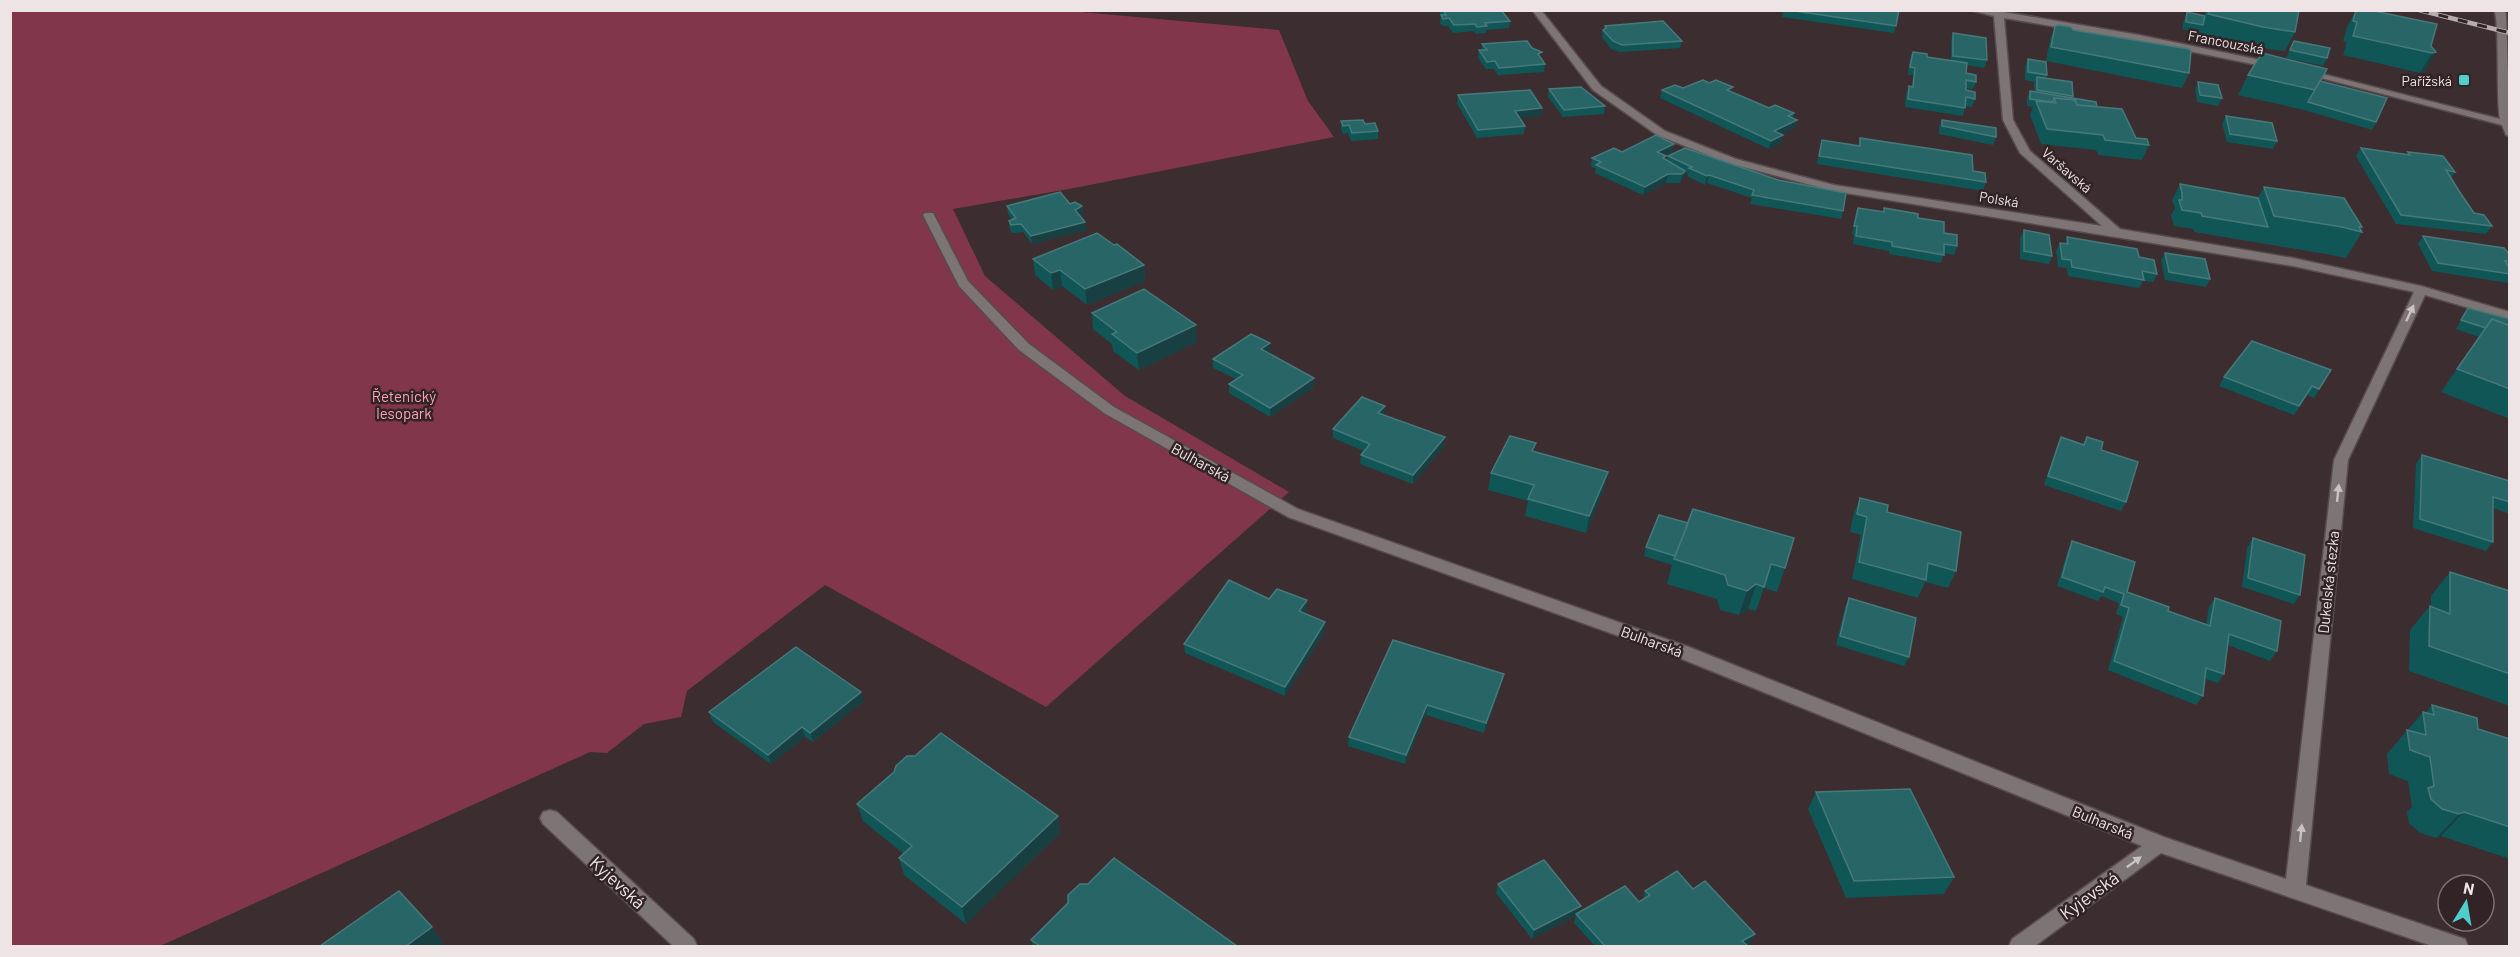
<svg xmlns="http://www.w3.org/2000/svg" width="2520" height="957" viewBox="0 0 2520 957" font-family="Barlow,sans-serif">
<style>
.green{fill:#81364b}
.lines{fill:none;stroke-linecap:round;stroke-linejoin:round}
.minor-casing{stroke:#584a4d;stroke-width:3}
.minor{fill:#7c7475;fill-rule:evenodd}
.rail-casing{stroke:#b7acae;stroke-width:4.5}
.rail{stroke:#312326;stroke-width:3;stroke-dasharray:10;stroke-linecap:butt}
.wall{fill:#115657}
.shaded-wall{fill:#183f41}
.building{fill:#286566;stroke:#47797a;stroke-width:1.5}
.oneway{fill:#ccc2c4}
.poi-dot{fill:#52cdcd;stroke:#312326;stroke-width:2}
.labels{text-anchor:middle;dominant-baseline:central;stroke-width:5;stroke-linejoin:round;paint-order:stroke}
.far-street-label{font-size:14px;fill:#eee4e6;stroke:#312326}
.far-poi-label{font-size:14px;fill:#eee4e6;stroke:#312326;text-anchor:end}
.park-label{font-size:15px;fill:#fca1b6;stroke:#312326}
.street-label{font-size:15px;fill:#eee4e6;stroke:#312326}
.near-street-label{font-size:18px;fill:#eee4e6;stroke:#312326}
</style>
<rect width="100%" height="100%" fill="#3b2d30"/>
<!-- green -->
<polygon class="green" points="1059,10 1279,30 1308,101 1334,137 1069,189 953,209 985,276 1125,396 1289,492 1046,707 825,585 687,691 681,717 644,724 607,753 590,752 160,946 11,946 10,11"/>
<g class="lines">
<!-- minor casing -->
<g class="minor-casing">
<g id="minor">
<polygon points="1532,10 1541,10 1601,86 1665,131 1736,159 1834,185 2102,226 2020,153 2003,120 1994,16 1969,10 1992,10 2139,35 2280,64 2280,68 2277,69 2139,41 2004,18 2013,120 2030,151 2120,229 2293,258 2421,286 2510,312 2510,320 2425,295 2348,460 2306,885 2465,939 2468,946 2432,946 2161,853 2035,946 2009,946 2012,939 2142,846 1677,657 1288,517 1104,413 1019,350 959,286 923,215 925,213 933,213 968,281 1029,344 1114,407 1298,509 1689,647 2164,837 2286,879 2334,460 2414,292 2293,266 1833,191 1728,163 1657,135 1593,90"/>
<path d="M2494,10H2503L2506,14L2510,136L2506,135L2502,125L2298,72L2303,69L2500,119C2496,97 2500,20 2494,10Z"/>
<polygon points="550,810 557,812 694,939 697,946 673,946 543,824 540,818 543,812"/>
</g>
</g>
<!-- minor -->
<use href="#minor" class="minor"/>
<!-- rail casing -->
<g class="rail-casing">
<polyline id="rail" points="2419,10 2510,33"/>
</g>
<!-- rail -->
<use href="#rail" class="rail"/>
</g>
<!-- wall -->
<g class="wall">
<polygon points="1439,10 1501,10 1510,21 1509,28 1486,30 1486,33 1476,34 1474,31 1453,33 1448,26 1443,26 1440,23 1441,15 1439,12"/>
<polygon points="1783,10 1899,10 1894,33 1782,17"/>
<polygon points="2206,10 2299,10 2295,32 2285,51 2254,47 2199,33 2200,33 2182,29 2184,20 2187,12 2204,16"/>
<polygon points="2356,10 2431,46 2436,52 2424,72 2420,73 2343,55 2347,42 2343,41 2347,27"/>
<polygon points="1605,26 1682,41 1680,48 1620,52 1611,49 1602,37 1603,30 1604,29"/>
<polygon points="2055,26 2073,30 2189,73 2182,88 2046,61 2050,40"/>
<polygon points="1953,33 1987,60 1984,68 1967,65 1966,73 1976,82 1973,89 1966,88 1966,90 1975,99 1972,107 1965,106 1963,116 1905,107 1906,94 1909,86 1912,87 1913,75 1908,75 1910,59 1913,52 1927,57 1951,61 1951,41"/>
<polygon points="2294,41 2327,58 2323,66 2286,58"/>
<polygon points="1482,44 1545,64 1544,72 1498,75 1494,69 1486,69 1478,58 1479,50 1482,50"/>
<polygon points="2028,59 2047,75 2046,78 2073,96 2072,98 2097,107 2136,138 2149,145 2142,160 2098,155 2096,150 2041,144 2030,115 2033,107 2027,106 2027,98 2030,91 2034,91 2034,84 2035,82 2025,80 2025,67"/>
<polygon points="2248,75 2320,81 2376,122 2372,130 2304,110 2238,95"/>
<polygon points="2198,82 2222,98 2218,106 2197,102 2195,89"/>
<polygon points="1683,88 1732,92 1769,108 1794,113 1793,118 1797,120 1795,128 1781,134 1781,143 1769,149 1660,98 1662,90"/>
<polygon points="1549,89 1605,106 1604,114 1563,117 1548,97"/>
<polygon points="1458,95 1542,108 1541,116 1520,118 1525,126 1524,134 1477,138 1457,103"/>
<polygon points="2226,116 2277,141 2273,149 2227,142 2222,124"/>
<polygon points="1942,120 1996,137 1993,145 1939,134 1939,128"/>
<polygon points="1341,121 1365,124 1378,131 1378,139 1351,141 1348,133 1343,134 1341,129"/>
<polygon points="1860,138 1973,171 1986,182 1983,191 1817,164 1822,140 1858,146"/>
<polygon points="1674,144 1672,152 1664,156 1665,160 1667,161 1668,156 1843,211 1841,219 1750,204 1752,198 1707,183 1705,185 1687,176 1688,174 1685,172 1683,179 1680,183 1666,183 1643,195 1595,173 1596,169 1591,166 1592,158 1622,152"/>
<polygon points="2361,148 2406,155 2408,152 2455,172 2451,178 2459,191 2474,213 2492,226 2486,234 2396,224 2356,156"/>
<polygon points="2180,184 2258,198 2264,187 2362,227 2360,229 2362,232 2346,258 2326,254 2194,232 2193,229 2174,226 2171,215 2175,208 2172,200"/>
<polygon points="1070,204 1082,206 1083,215 1080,216 1085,222 1086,230 1032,244 1023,232 1012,233 1010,230 1009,221 1012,220 1008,214 1007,206"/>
<polygon points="1858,208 1882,212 1884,208 1918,218 1944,233 1957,246 1954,255 1944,253 1941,263 1889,254 1889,251 1853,244 1854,235 1852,234"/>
<polygon points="2024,230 2052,256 2049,264 2020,259 2020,238"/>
<polygon points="2423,236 2510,255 2510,280 2508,283 2432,271 2418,244"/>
<polygon points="2067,237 2139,257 2157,274 2153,282 2143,281 2139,288 2068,276 2067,268 2058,267 2056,251 2060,243 2065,243"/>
<polygon points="1114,245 1144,265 1145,281 1087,305 1062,286 1053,290 1035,275 1033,259"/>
<polygon points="2165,253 2210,279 2206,287 2165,280 2161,261"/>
<polygon points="2468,308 2510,319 2510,419 2441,392 2479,337 2456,329"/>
<polygon points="1092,313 1197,342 1139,370 1113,351 1112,344 1093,329"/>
<polygon points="1270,343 1270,352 1268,353 1314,387 1270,417 1229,393 1229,384 1236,379 1213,368 1213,359"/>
<polygon points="2331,370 2314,398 2307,395 2294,415 2219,386 2224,377"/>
<polygon points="1384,415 1444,446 1413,484 1360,464 1361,455 1364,451 1333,438 1333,429"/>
<polygon points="2061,437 2083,444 2087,437 2101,450 2126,502 2121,511 2044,485 2057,446"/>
<polygon points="1534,452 1608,472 1604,489 1586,533 1525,516 1528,501 1488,490 1491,473"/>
<polygon points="2422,455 2510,481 2510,514 2493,508 2493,542 2486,551 2413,528 2416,464"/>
<polygon points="1860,498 1887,512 1956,571 1948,588 1925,582 1918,598 1852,579 1861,535 1850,532 1853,516"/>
<polygon points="1659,515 1785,568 1777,592 1764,588 1756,611 1748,609 1739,615 1720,610 1717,599 1667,584 1672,565 1644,556 1646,547"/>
<polygon points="2253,538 2300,595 2294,604 2242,587 2247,548"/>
<polygon points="2072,541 2127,592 2168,611 2206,624 2209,607 2215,598 2277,651 2270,661 2228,645 2224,674 2218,683 2205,679 2203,696 2196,705 2108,670 2123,617 2116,614 2119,603 2101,596 2098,601 2057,586 2068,550"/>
<polygon points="2450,572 2510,591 2510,706 2409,671 2410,630 2430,606 2431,607 2431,596"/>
<polygon points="1849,598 1909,657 1904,666 1836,645 1845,607"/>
<polygon points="1269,599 1307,610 1304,613 1325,631 1285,696 1185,653 1184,644"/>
<polygon points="1393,640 1502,683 1484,733 1426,715 1405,764 1348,746 1349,737"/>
<polygon points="864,701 813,742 805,737 771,764 713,722 709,712"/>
<polygon points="2432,705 2478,729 2510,739 2510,859 2441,836 2436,838 2420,833 2409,823 2407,812 2412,807 2408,781 2389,774 2387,754 2423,712 2426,713"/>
<polygon points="1816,792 1954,877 1944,894 1846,898 1808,809"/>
<polygon points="857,804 1058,816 1060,833 966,924 904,875 899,858 904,854 863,821"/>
<polygon points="1498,884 1581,906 1579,912 1639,902 1643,900 1645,891 1693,889 1751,943 1746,945 1748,946 1595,946 1574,923 1576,916 1532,939 1496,893"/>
<polygon points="1031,940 1237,946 1033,946"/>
</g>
<!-- shaded-wall -->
<g class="shaded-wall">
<polygon points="2436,52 2424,72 2420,73 2432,53"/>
<polygon points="1542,108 1541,116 1514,119 1515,111"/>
<polygon points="1797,120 1795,128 1772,139 1774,131"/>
<polygon points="1783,135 1781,143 1769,149 1771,141"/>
<polygon points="1674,144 1672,152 1655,160 1657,152"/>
<polygon points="1685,171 1683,179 1680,183 1682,174"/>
<polygon points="1668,174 1666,183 1643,195 1645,187"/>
<polygon points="1709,175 1707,183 1705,185 1707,176"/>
<polygon points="1082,206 1083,215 1076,218 1075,210"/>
<polygon points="1085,222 1086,230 1032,244 1031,236"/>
<polygon points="1144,265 1145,281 1087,305 1085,289"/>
<polygon points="1060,270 1062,286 1053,290 1051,273"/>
<polygon points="1196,325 1197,342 1139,370 1137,353"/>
<polygon points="1270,343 1270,352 1261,358 1261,349"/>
<polygon points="1314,378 1314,387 1270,417 1270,408"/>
<polygon points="1385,406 1384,415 1378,413"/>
<polygon points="1445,437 1444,446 1413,484 1413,475"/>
<polygon points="1608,472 1604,489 1586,533 1589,516"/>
<polygon points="1756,584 1748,609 1739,615 1747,591"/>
<polygon points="1307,600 1307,610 1299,621 1299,611"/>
<polygon points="1325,622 1325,631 1285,696 1285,687"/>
<polygon points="1504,674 1502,683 1484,733 1486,723"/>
<polygon points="861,692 864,701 813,742 810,733"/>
<polygon points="1427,705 1426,715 1405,764 1406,755"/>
<polygon points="802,727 805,737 771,764 768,755"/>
<polygon points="2464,812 2441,836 2436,838 2459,814"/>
<polygon points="1058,816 1060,833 966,924 962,907"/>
<polygon points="1581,906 1579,915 1576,914 1576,916 1532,939 1534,930"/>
<polygon points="432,927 444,944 441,946 406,946"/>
<polygon points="1755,934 1751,943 1744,946 1742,941"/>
</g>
<!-- building -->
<g class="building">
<polygon points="1443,10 1501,10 1510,21 1485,23 1487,26 1477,27 1475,24 1454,25 1449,18 1443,19 1441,15 1446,15"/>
<polygon points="1788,10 1899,10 1896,26"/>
<polygon points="2209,10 2299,10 2295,32 2263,27 2208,14"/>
<polygon points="2356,10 2369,10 2437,24 2431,46 2436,52 2432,53 2353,36 2357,22 2353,21"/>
<polygon points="2187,12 2205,16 2203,25 2186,22"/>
<polygon points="1663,21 1682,41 1622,45 1613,41 1603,30 1606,28 1605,26"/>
<polygon points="2059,25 2071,27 2073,30 2189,49 2191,51 2189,73 2051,47 2055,26"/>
<polygon points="1953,33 1986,38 1987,60 1953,56"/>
<polygon points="1527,41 1532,48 1542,52 1538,54 1545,64 1499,68 1495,61 1487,62 1479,50 1487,50 1482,44"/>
<polygon points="2294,41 2330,48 2327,58 2290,50"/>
<polygon points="1913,52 1927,54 1927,57 1967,63 1966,73 1976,75 1976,82 1966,80 1966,90 1975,92 1975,99 1966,97 1965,108 1908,99 1909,86 1913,87 1915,68 1910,67"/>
<polygon points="2262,53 2327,69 2315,90 2248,75"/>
<polygon points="2028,59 2046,62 2047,75 2028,72"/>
<polygon points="2037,77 2072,82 2073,96 2037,90"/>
<polygon points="1703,80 1709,83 1716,80 1733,87 1727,90 1769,108 1775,105 1794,113 1788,116 1797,120 1774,131 1783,135 1771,141 1662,90 1675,85 1683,88"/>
<polygon points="2320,81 2387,98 2376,122 2308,102"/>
<polygon points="2198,82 2218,85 2222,98 2200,95"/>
<polygon points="1581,87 1605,106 1564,110 1549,89"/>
<polygon points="1530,90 1542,108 1515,111 1525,126 1478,130 1458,95"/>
<polygon points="2030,91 2096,102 2097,107 2077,105 2075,100 2054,98 2053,102 2030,99"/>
<polygon points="2054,98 2075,100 2077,105 2122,109 2136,138 2147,139 2149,145 2105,140 2103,135 2047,129 2036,101 2056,103"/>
<polygon points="2226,116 2272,123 2277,141 2230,134"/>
<polygon points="1363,120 1365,124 1375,123 1378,131 1352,133 1349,125 1343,126 1341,121"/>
<polygon points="1942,120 1996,128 1996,137 1942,126"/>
<polygon points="1656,135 1674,144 1657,152 1666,156 1663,158 1685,171 1682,174 1668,174 1645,187 1596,165 1601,162 1592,158 1614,148 1622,152"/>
<polygon points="1860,138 1972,155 1973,171 1985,173 1986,182 1819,156 1822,140 1860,146"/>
<polygon points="1685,148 1778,180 1846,193 1843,211 1752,195 1754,190 1709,175 1707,176 1689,168 1692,167 1668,156"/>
<polygon points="2361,148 2410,155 2408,152 2443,156 2455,172 2446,170 2459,191 2474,213 2484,215 2492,226 2401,215"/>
<polygon points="2180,184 2258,198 2268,227 2202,216 2201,213 2182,210 2179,200 2182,200 2182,193"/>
<polygon points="2264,187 2344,198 2362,227 2359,227 2362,232 2342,227 2274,216"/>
<polygon points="1060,192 1070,204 1075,202 1082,206 1075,210 1085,222 1031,236 1021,224 1011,225 1009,221 1016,218 1007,206"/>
<polygon points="1858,208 1884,212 1884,208 1918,214 1918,218 1944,222 1944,233 1957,235 1957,246 1944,244 1944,255 1892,246 1892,242 1856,236 1857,226 1854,226"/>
<polygon points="2024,230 2049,235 2052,256 2024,251"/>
<polygon points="1097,233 1114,245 1117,244 1144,265 1085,289 1060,270 1051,273 1033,259"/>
<polygon points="2423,236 2504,248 2510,255 2510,261 2505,261 2510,268 2510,274 2438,263"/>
<polygon points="2067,237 2137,249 2139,257 2154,260 2157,274 2142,271 2144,280 2072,267 2071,260 2062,259 2060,243 2068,244"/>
<polygon points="2165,253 2205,259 2210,279 2169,272"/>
<polygon points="1144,289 1196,325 1137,353 1112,334 1117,332 1092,313"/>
<polygon points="2468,308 2510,319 2510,326 2492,319 2486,328 2461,320"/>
<polygon points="2492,319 2510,326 2510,389 2457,369"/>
<polygon points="1251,334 1270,343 1261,349 1314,378 1270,408 1229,384 1243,375 1213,359"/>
<polygon points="2252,341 2331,370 2319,389 2312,386 2299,406 2224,377"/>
<polygon points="1362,397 1385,406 1378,413 1445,437 1413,475 1361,455 1370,444 1333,429"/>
<polygon points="1510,436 1536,443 1532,451 1608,472 1589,516 1528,499 1534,485 1491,473"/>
<polygon points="2061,437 2084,445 2087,437 2103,442 2101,450 2138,462 2126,502 2048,476"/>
<polygon points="2422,455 2510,481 2510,502 2493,497 2493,542 2420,519"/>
<polygon points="1860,498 1888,505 1887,512 1961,532 1956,571 1928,563 1926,580 1859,562 1867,517 1857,514"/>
<polygon points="1693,509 1794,538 1785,568 1771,564 1764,587 1756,584 1747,591 1728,585 1725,575 1674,559"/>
<polygon points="1659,515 1688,523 1675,556 1646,547"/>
<polygon points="2253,538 2305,555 2300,595 2248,578"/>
<polygon points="2072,541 2135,562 2127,592 2169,607 2168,611 2210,626 2215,598 2281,621 2277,651 2229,634 2224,674 2206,668 2203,696 2114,661 2129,608 2121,605 2124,594 2105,587 2103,592 2062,577"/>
<polygon points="2450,572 2510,591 2510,674 2429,646 2430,606 2450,614"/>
<polygon points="1229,580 1269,599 1277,589 1307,600 1299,611 1325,622 1285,687 1184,644"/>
<polygon points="1849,598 1916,618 1909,657 1840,636"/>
<polygon points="1393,640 1504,674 1486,723 1427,705 1406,755 1349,737"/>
<polygon points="796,647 861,692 810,733 802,727 768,755 709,712"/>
<polygon points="2432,705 2477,718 2478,729 2510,739 2510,827 2464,812 2459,814 2442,809 2431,799 2428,788 2434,786 2430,757 2410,750 2407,730 2426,735 2423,712 2434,715"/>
<polygon points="941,733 1058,816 962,907 899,858 912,846 857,804 894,772 896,766 907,756 915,756"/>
<polygon points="1910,789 1954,877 1854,881 1816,792"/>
<polygon points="1114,858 1237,946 1040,946 1031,940 1068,903 1068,895 1080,884 1088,884"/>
<polygon points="1544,860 1581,906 1534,930 1498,884"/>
<polygon points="1677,871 1693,889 1705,881 1755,934 1742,941 1748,946 1605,946 1576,914 1625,886 1639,902 1650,895 1645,891"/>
<polygon points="399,891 432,927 406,946 320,946"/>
</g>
<!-- one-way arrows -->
<defs><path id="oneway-solid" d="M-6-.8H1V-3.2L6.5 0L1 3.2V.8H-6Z" transform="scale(1.5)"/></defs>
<g class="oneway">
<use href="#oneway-solid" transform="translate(2410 313) rotate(-65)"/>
<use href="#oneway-solid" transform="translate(2338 493) rotate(-84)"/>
<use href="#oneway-solid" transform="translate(2301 833) rotate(-84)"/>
<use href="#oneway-solid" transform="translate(2134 862) rotate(-36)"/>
</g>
<!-- markers -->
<rect class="poi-dot" x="2458" y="74" width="12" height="12" rx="3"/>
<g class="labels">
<!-- far-street labels -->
<g class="far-street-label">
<text transform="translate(2226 42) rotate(11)">Francouzská</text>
<text transform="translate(2067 170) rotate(41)">Varšavská</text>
<text transform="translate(1999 199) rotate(9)">Polská</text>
</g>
<!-- far-poi labels -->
<g class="far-poi-label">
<text x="2452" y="80">Pařížská</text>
</g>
<!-- park labels -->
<g class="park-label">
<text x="404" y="396">Řetenický<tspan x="404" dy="17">lesopark</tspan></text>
</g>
<!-- street labels -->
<g class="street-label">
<text transform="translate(1201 462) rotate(29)">Bulharská</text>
<text transform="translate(2328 582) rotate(-84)">Dukelská stezka</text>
<text transform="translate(1652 641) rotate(20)">Bulharská</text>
<text transform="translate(2103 822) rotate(22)">Bulharská</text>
</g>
<!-- near-street labels -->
<g class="near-street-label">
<text transform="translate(618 882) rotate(43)">Kyjevská</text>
<text transform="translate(2089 895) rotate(-36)">Kyjevská</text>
</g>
</g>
<!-- border -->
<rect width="2520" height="957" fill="none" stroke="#eee4e6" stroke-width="24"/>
<!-- north arrow -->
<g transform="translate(2466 903) rotate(11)"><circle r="28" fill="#312326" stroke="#7d7073" stroke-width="1.5"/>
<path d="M0-4.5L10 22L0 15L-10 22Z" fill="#52cdcd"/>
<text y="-9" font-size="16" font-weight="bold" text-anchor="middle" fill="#eee4e6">N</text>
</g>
</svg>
